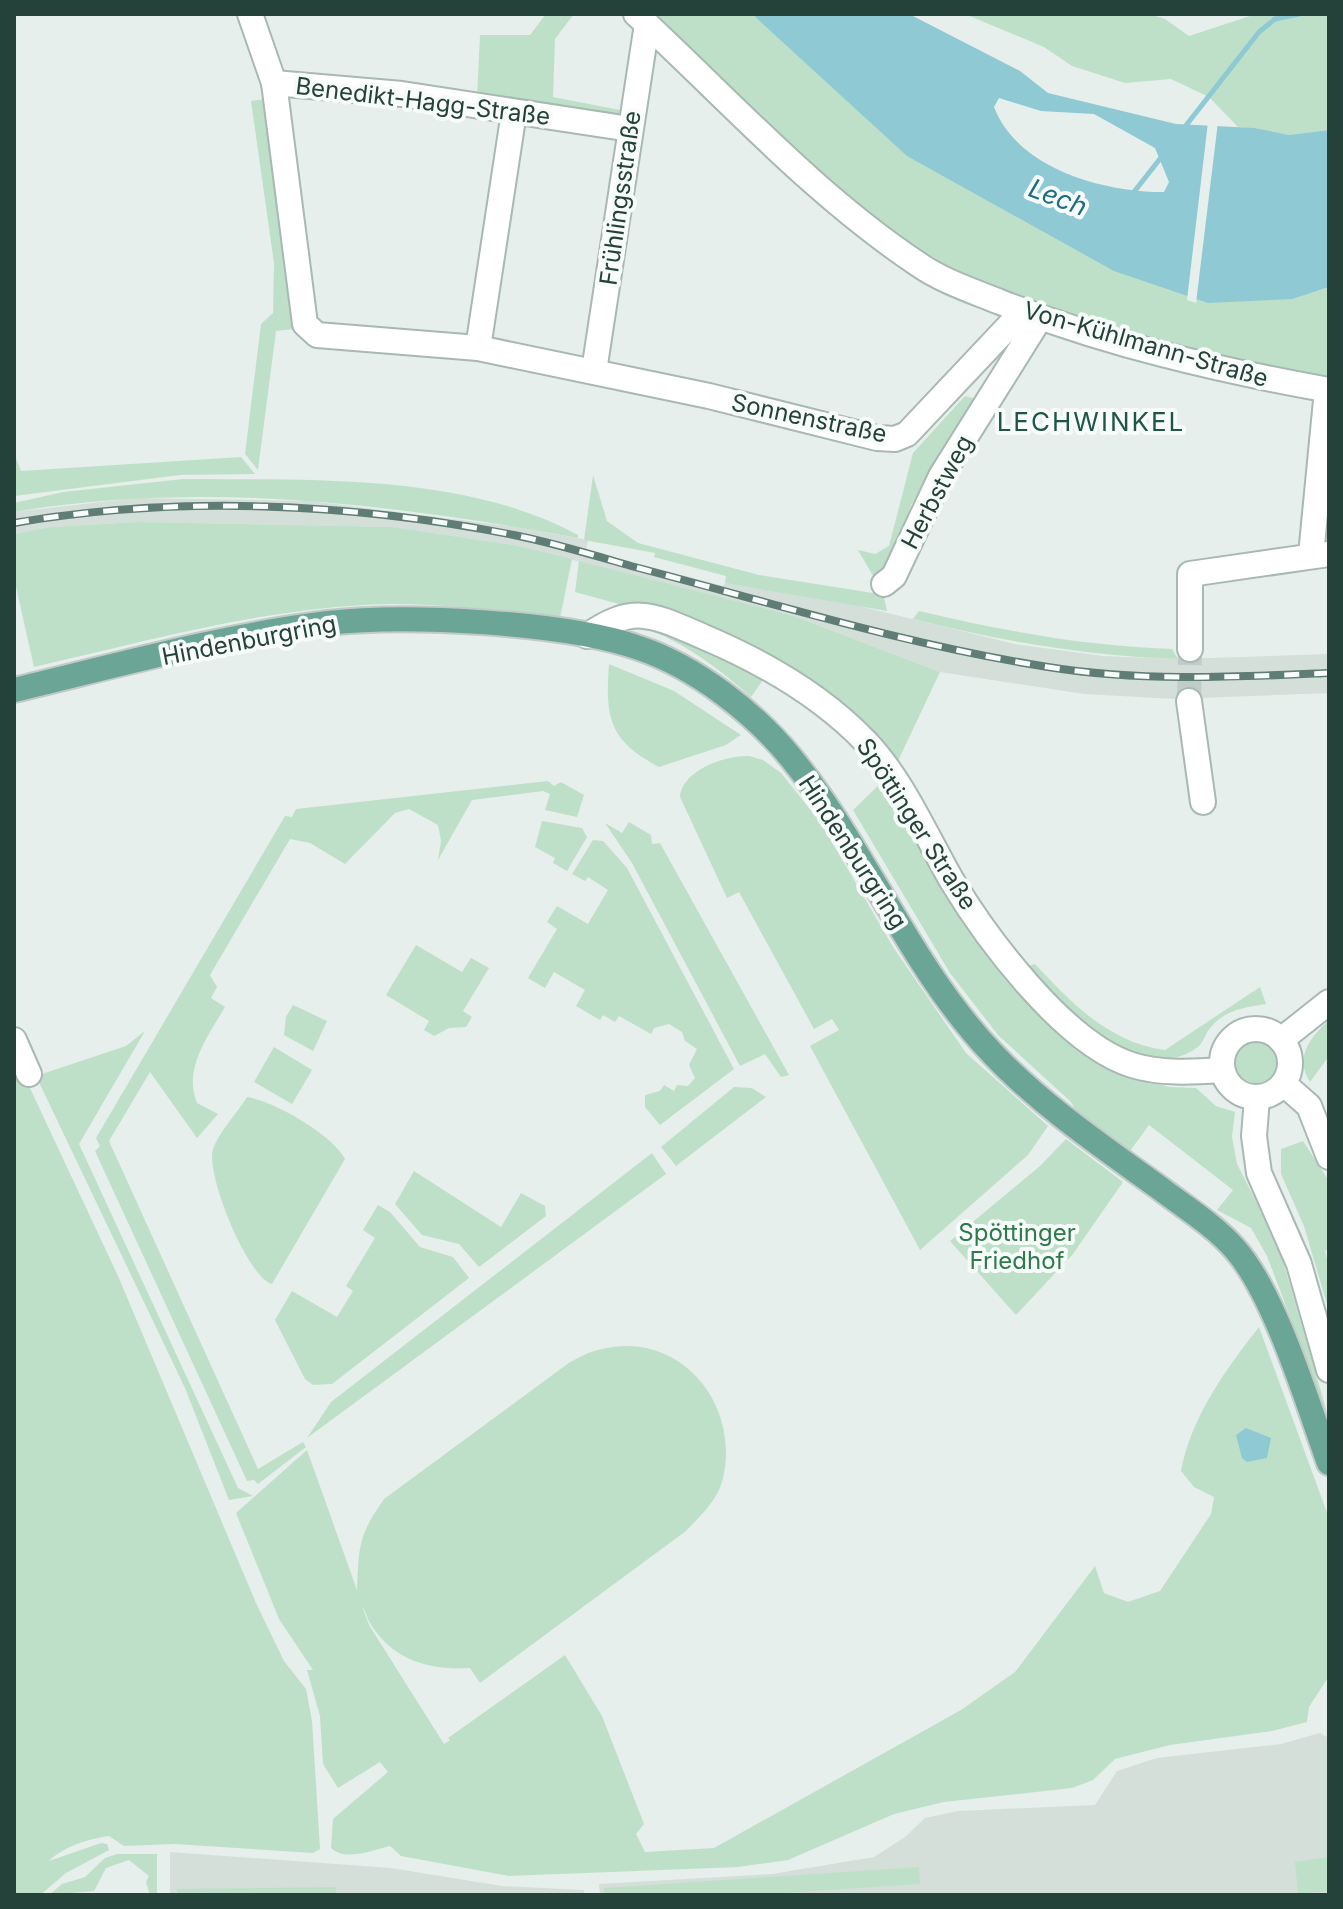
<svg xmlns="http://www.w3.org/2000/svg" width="1343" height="1909" viewBox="0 0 1343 1909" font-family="Inter,sans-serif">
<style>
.built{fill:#d4dfda}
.green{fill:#bfe0c8}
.water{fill:#8ec9d4;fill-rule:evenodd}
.pier{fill:#e6efeb}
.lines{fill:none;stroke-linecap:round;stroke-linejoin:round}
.stream{stroke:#8ec9d4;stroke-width:5}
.minor-tunnel{stroke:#bfccc8;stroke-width:24;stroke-dasharray:24 12;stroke-linecap:butt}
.minor-casing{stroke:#a8b8b2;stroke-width:28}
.major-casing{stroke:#c2cac8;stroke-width:28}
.minor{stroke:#fff;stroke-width:24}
.major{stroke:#6aa596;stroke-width:24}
.rail-casing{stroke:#5f7d75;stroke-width:8}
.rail{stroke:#f7fbf9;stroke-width:5;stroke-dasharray:15;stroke-linecap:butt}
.labels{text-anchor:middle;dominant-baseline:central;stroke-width:8;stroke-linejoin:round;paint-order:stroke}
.street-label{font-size:24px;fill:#24423a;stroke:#f7fbf9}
.park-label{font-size:24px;fill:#2d7a4b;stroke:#f7fbf9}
.water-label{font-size:26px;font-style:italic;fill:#1c6f80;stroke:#f7fbf9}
.neighbourhood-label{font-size:26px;letter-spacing:2px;fill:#1f5548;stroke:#f7fbf9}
</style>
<rect width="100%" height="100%" fill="#e6efeb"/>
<!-- built -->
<g class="built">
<polygon points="135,498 311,501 516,527 588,540 586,550 723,586 725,583 826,598 1015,644 1103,656 1178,659 1329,654 1329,693 1175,699 1084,694 940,672 794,616 514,545 393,527 137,522 50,527 14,534 14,512"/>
<polygon points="1320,1733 1329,1738 1329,1895 600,1895 599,1884 772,1874 874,1857 905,1837 925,1818 958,1811 1095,1805 1117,1771 1157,1758 1281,1744"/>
<polygon points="170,1852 391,1868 502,1886 584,1890 584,1895 170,1895"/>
</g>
<!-- green -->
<g class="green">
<polygon points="546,14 574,14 555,39 553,97 625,111 624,122 477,98 480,35 530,35"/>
<polygon points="645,14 752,14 804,61 1293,299 1329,287 1329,380 1242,364 1092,324 923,258 825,188"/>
<polygon points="965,14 1149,14 1165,19 1189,36 1256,14 1329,14 1329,130 1289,135 1238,127 1209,97 1171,79 1125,83 1072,66 1044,47"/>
<polygon points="265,99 294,329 276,331 258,470 245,454 261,324 273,313 274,263 251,101"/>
<polygon points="965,396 976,399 911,505 894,558 876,581 858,550 875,554 889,546 913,453"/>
<polygon points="14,453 21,471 241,457 255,474 180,475 14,496"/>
<polygon points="593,475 607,521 638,543 759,575 873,593 882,588 887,611 725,583 726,576 654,557 655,553 584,540"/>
<path d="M183,479C310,480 464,473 578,535V538C393,504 201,480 14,512V503L63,492Z"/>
<path d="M137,522L393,527L514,545L572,559L560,618C496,611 429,601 364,605C253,611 143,642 34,667L14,578V534L50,527Z"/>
<path d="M579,561L794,616L940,672L897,763C879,741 861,717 839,700C766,646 662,615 575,592Z"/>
<path d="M919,611C1004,631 1085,646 1172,649L1178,659C1083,655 1005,642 913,619Z"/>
<path d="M630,616L765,677L751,697C707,658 676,638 620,618Z"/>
<path d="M609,664L674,691L741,735L726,745L659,767C609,741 605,718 609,664Z"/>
<path d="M749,756L763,760L781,773L821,823L893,947L966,1053L1048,1126L1028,1155L920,1250L810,1046L839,1030L832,1019L814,1029L739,892L727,898L680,797C682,770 726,755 749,756Z"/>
<path d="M548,781L554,786L561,782L584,795L577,817L545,810L550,794L543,791L472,800L438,860L441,841L438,825L409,809L395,813L345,864L310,843L290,839L210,975L217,987L211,998L225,1007C208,1036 183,1069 197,1103L218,1114L197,1138L150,1072L109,1141L258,1469L303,1442L306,1447L258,1484L254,1480L247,1481L95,1151L100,1146L96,1138L285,816L292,817L296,809Z"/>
<polygon points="881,783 1017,991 1049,1021 1142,1080 1170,1087 1196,1088 1216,1106 1235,1112 1232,1137 1237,1164 1278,1244 1329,1419 1267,1256 1251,1228 1217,1210 1233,1190 1149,1125 1130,1151 1076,1111 1071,1102 998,1035 950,973 853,810"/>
<polygon points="542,821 582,828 587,837 567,871 553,863 555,858 535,847"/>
<polygon points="629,822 651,835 652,844 660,843 789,1075 781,1077 765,1054 740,1066 632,863 605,823 622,833"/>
<polygon points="593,840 603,841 627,868 734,1069 660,1125 645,1107 645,1095 660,1091 664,1085 674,1091 677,1085 688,1086 695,1078 689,1065 697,1049 685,1041 682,1032 669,1024 654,1028 651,1034 619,1016 615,1022 603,1015 600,1020 576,1006 585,990 554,972 545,988 528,978 557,929 547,922 557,906 588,924 608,890 588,877 585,881 572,874"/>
<polygon points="416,945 462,972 471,958 489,968 463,1011 472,1017 466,1027 449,1028 434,1036 424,1030 429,1021 386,995"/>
<path d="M1035,964C1071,1003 1110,1043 1165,1050L1260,987L1266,1004C1246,1007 1225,1010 1211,1027C1205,1033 1204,1042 1198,1047C1141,1090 1062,1003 1026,967Z"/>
<polygon points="293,1005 327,1021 313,1051 284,1035 286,1017"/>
<path d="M1329,1020V1056L1310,1082C1294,1057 1310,1038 1329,1020Z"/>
<polygon points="145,1031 79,1144 238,1488 253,1496 229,1500 185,1388 36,1076 126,1046"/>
<circle cx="1256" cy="1064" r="25"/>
<polygon points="274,1047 312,1070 292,1104 254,1082"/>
<path d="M14,1054L118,1276L256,1603L284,1661L306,1689L312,1721L320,1849L313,1853L175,1844L124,1846L109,1836C89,1839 64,1846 49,1861L101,1843L107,1844L109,1850L66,1873L40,1895H14Z"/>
<polygon points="734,1087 752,1088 766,1097 676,1166 661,1147"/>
<path d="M247,1097C274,1101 333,1135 345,1159L272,1284C248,1278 205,1174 213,1149C219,1132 237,1113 247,1097Z"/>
<polygon points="1066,1139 1123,1182 1073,1254 1016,1315 950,1241 1040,1166"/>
<polygon points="1303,1141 1329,1181 1329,1251 1325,1250 1329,1269 1329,1311 1304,1226 1281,1174 1281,1149"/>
<polygon points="652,1153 666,1174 307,1438 331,1402"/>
<polygon points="414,1171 501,1227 521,1193 545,1206 546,1216 479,1267 459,1244 422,1235 395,1204"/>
<polygon points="378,1205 390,1212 420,1247 453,1257 469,1278 332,1384 313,1385 305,1379 275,1320 292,1291 337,1317 353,1291 346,1286 375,1238 363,1230"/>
<path d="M1259,1327L1329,1518V1676L1309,1707L1307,1722L1272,1731L1170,1745L1115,1759L1093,1780L1072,1788L944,1802L894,1814L788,1860L738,1867L509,1876L401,1856L390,1846C373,1850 346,1862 331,1848L333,1819L388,1772L380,1762L338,1788L323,1764L320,1716L307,1670H313L279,1619L236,1513L307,1450L357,1590C359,1547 358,1536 384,1499L570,1362C579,1358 588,1352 598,1350C679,1327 743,1405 722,1482C716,1502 700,1516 686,1531L480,1683L470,1668C430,1671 392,1660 370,1623C367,1617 365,1610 362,1606L369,1625L444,1744L450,1740L448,1738L565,1655L602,1716L644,1824L636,1834L645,1852L714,1848L961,1710L1015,1672L1095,1566L1104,1593L1128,1602L1160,1591L1211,1514L1214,1497L1194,1487L1181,1471C1191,1417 1226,1369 1259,1327Z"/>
<polygon points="117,1854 157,1854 157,1895 150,1895 146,1882 149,1876 129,1860 106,1868 94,1891 49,1895 62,1884 85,1877 105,1858"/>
<polygon points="1329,1857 1329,1891 1298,1894 1295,1862"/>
<polygon points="919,1867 920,1884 760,1895 604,1895 604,1888"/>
<polygon points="336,1887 336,1895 177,1895 177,1889"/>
</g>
<!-- water -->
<g class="water">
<path d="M752,14H909L1020,71L1048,93L1176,124L1254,128L1289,135L1329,130V287L1293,299L1208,303L1114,271L907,156ZM999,98L1041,111L1094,114L1155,148L1169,182L1164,192C1103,192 1018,169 994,107Z"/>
<polygon points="1246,1428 1271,1438 1267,1458 1247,1462 1242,1458 1236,1435"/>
</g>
<!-- pier -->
<polygon class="pier" points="1208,122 1218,122 1196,303 1187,300"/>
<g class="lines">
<!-- stream -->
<g class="stream">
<polyline points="1184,128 1259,32 1275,19 1299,14"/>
<polyline points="1130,197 1163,155"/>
</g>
<!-- minor-tunnel -->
<polyline class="minor-tunnel" points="1189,701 1190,649"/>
<!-- minor casing -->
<g class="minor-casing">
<g id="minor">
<polyline points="250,14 274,83"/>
<path d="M636,14C728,99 813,194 918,264C942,281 973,291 1000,302C1106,344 1218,370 1329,390"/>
<polyline points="630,129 402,94 274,83 305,324 317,335 478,348 709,396 877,438 895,439 907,434 1023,311"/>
<polyline points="478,348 514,112"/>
<polyline points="594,371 647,24"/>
<polyline points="1311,555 1327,390"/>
<polyline points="884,584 894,576 941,476 1040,318"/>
<path d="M587,636C634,603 653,615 704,637C763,662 821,695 866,742C903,781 925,834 952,881C987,939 1065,1044 1132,1065C1160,1074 1193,1072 1222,1070"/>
<polyline points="1190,649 1190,574 1329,554"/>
<polyline points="1189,701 1203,802"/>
<circle cx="1256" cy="1063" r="34"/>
<polyline points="14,1040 29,1074"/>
<polyline points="1281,1040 1329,1002"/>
<polyline points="1284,1084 1309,1106 1329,1157"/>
<polyline points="1257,1098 1254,1136 1259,1173 1299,1264 1329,1370"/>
</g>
</g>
<!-- major casing -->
<g class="major-casing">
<path id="major" d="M14,690C118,665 222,636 328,623C406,614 566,622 639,648C696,667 755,713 792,759C867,852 910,967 992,1053C1042,1106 1103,1147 1161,1189C1186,1208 1215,1226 1235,1249C1275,1294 1308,1405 1329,1463"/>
</g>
<!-- minor -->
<use href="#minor" class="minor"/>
<!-- major -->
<use href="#major" class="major"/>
<!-- rail casing -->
<g class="rail-casing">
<path id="rail" d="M14,523C177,495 352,503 514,535C554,543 593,555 631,566C769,602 906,645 1048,667C1142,682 1235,677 1329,673"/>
</g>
<!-- rail -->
<use href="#rail" class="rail"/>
</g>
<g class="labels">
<!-- street labels -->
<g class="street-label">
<text transform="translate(423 101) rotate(7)">Benedikt-Hagg-Straße</text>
<text transform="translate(620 198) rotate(-82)">Frühlingsstraße</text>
<text transform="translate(1146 344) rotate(16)">Von-Kühlmann-Straße</text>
<text transform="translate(809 418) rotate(12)">Sonnenstraße</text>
<text transform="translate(937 492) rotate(-62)">Herbstweg</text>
<text transform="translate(249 640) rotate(-11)">Hindenburgring</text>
<text transform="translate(917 824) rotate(57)">Spöttinger Straße</text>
<text transform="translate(853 852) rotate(57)">Hindenburgring</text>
</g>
<!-- park labels -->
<g class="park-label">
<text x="1017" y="1232">Spöttinger<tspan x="1017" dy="28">Friedhof</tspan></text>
</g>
<!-- water labels -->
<g class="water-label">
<text transform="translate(1058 197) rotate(21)">Lech</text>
</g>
<!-- neighbourhood labels -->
<g class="neighbourhood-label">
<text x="1091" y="421">LECHWINKEL</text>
</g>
</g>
<!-- border -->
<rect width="1343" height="1909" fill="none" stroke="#24423a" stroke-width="32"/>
</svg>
